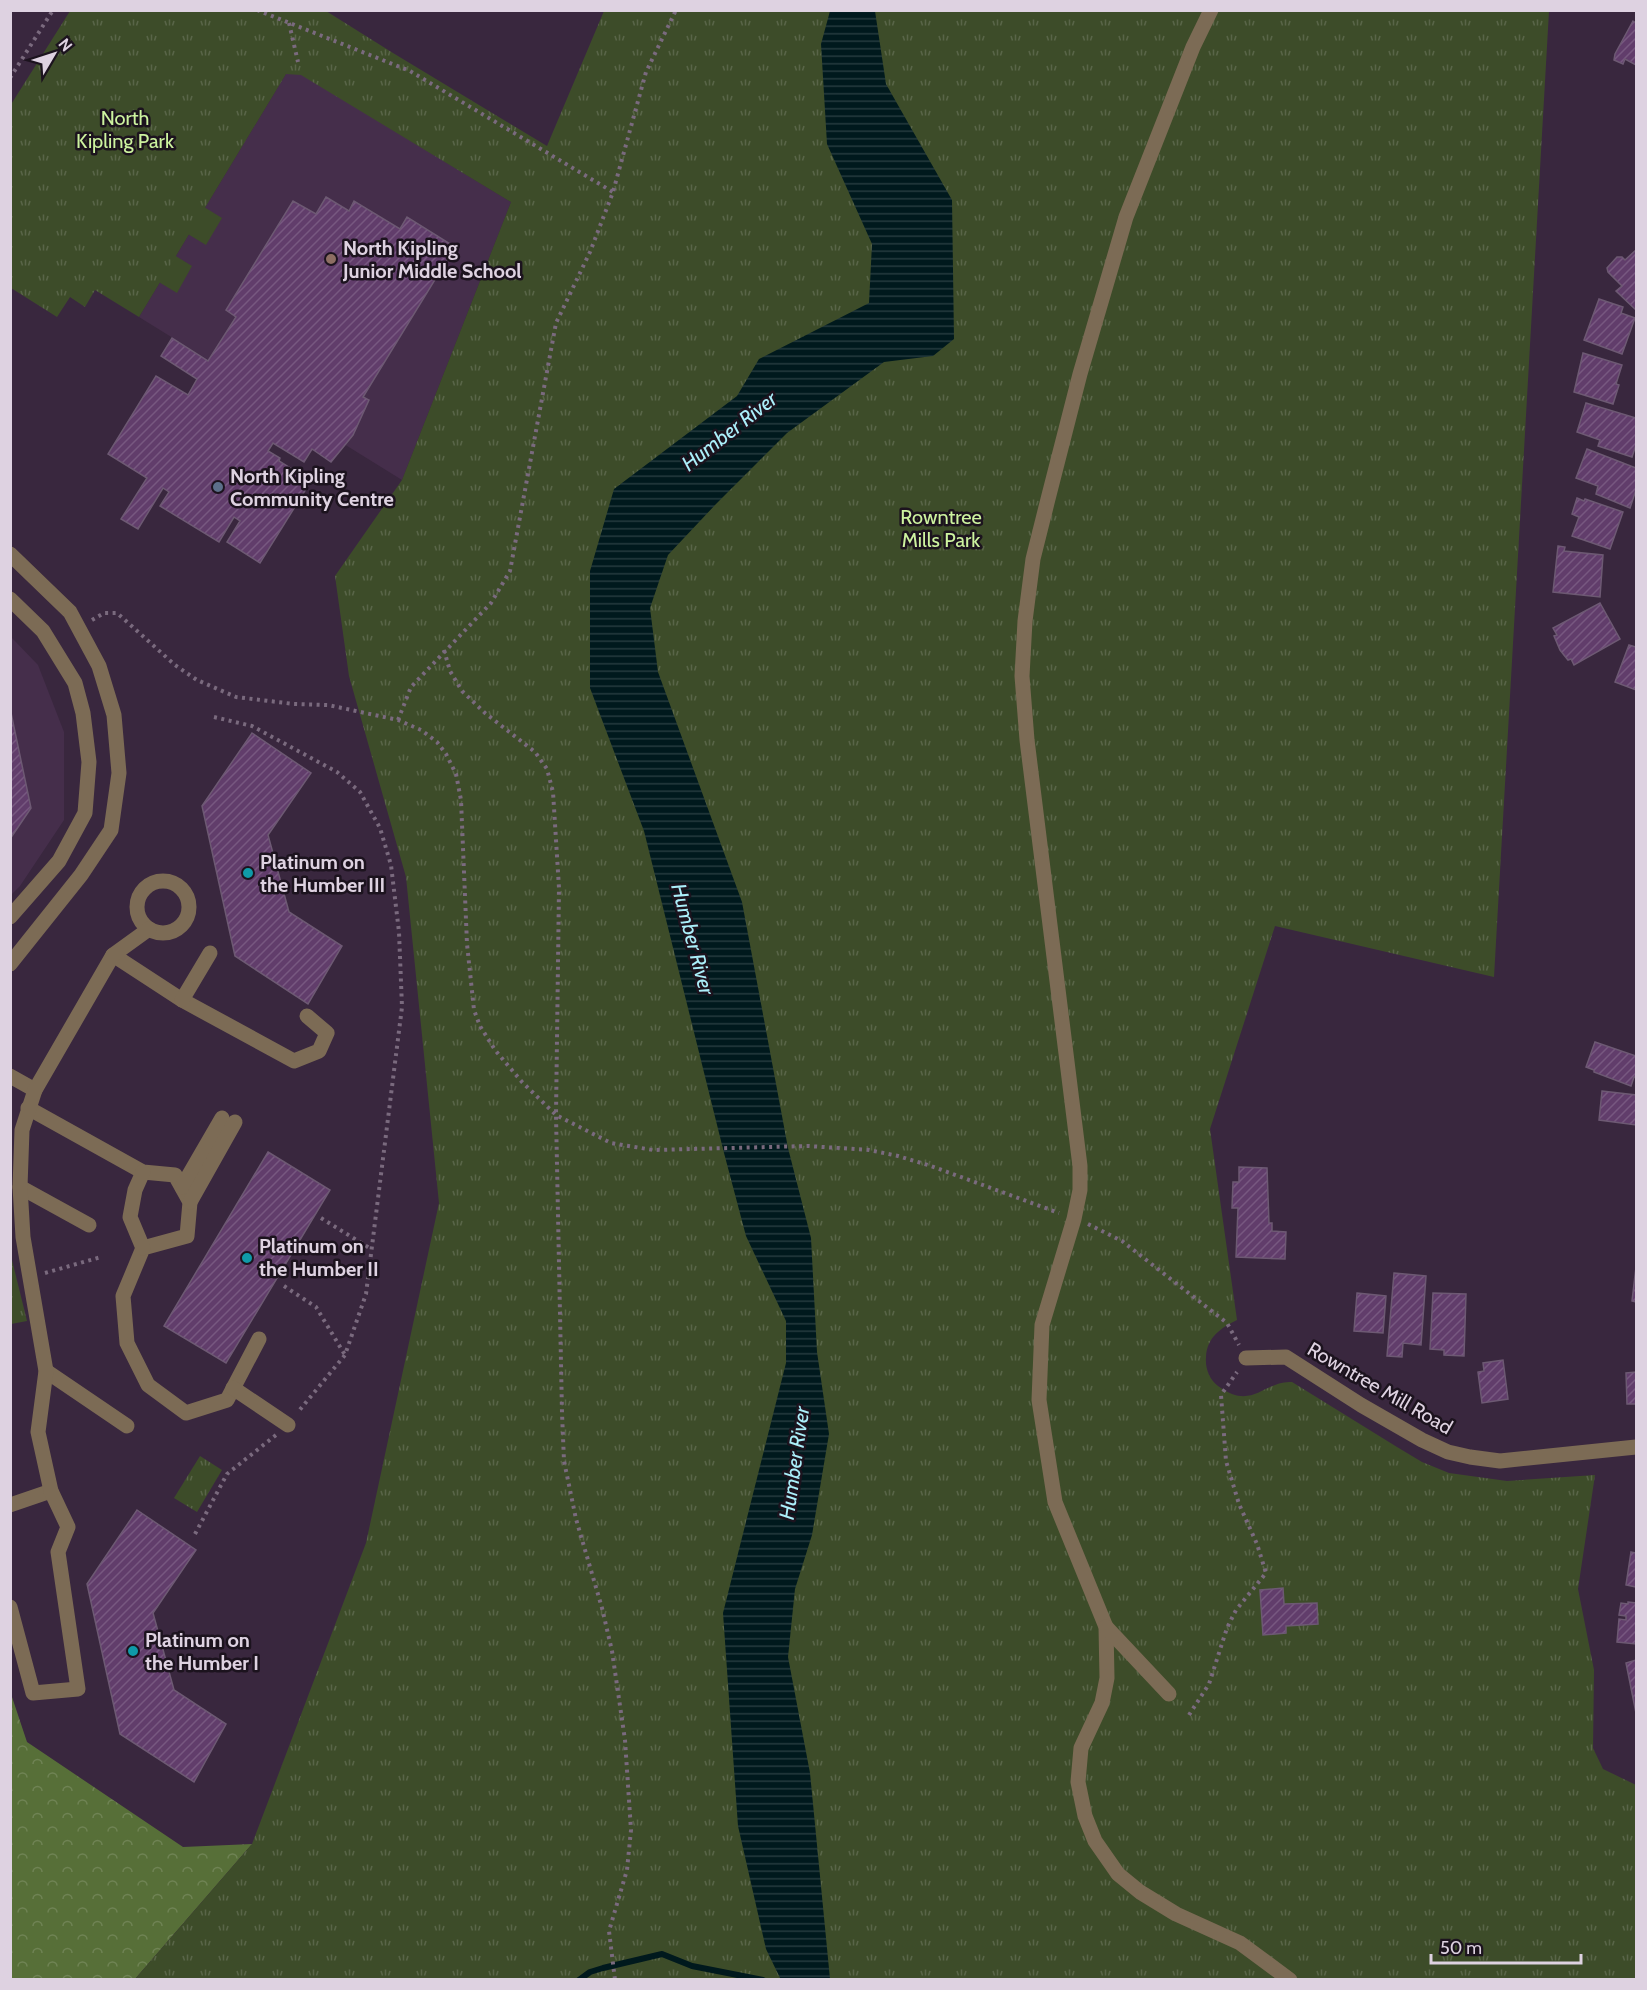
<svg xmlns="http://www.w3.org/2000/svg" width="1647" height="1990" viewBox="0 0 1647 1990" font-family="Cabin,sans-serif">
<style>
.built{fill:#452e4b}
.green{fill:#3d4c29}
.forest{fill:url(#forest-crowns)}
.park{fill:url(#park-tufts)}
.water{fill:url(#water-rules)}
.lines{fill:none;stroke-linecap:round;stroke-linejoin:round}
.stream{stroke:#00191d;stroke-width:6}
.building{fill:url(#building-hatch);stroke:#6d5973;stroke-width:1.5}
.path{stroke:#7a6a7e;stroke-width:4;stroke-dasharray:3 4.5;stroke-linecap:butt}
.minor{stroke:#7c6b55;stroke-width:15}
.education-dot{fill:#8d6e63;stroke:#1c131e;stroke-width:2}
.service-dot{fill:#5c6f8a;stroke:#1c131e;stroke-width:2}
.culture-dot{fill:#0f9aa8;stroke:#1c131e;stroke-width:2}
.labels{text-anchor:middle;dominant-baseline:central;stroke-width:5;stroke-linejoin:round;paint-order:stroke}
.park-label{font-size:20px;fill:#cdf39f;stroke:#1c131e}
.poi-label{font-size:20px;font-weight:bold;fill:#ded2e1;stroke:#1c131e;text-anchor:start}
.street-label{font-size:20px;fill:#ded2e1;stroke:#1c131e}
.water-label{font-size:21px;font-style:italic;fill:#abeffa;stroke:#1c131e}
</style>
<defs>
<pattern id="forest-crowns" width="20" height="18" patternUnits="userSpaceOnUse" patternTransform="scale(1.5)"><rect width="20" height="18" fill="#576f38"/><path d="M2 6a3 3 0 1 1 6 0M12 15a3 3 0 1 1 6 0" fill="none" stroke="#6f8354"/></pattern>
<pattern id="park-tufts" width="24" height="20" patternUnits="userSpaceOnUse" patternTransform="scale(1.5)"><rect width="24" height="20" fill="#3d4c29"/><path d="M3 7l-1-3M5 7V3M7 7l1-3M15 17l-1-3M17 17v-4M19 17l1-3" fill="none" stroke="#596548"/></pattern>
<pattern id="water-rules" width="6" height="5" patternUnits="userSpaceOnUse" patternTransform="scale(1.5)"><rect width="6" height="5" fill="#00191d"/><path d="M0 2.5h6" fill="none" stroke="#253a3e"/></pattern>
<pattern id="building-hatch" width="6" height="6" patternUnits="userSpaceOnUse" patternTransform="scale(1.5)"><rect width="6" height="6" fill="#613d6b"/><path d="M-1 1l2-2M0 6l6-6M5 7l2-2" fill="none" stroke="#775880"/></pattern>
</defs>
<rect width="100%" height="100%" fill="#39273e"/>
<!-- built -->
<g class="built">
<polygon points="286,74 301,74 511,202 402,480 139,317"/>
<polygon points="11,637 38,665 64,732 64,820 20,886 11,895"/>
</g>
<!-- green -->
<g class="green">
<polygon points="165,183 222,218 206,245 148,210"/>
<polygon points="135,231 192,266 177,293 119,258"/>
</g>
<!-- forest -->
<polygon class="forest" points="10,1691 27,1742 183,1847 252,1844 135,1979 11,1979"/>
<!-- park -->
<g class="park">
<path d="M70,11H326L393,53L547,146L604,11H1549L1494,977L1275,926L1210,1129L1237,1320C1221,1328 1207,1337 1206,1357C1205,1368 1209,1379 1218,1386C1253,1412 1264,1380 1292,1382L1397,1447L1422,1462L1449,1473L1507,1481L1595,1475L1578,1589L1594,1670L1593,1748L1603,1769L1636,1785V1979H135L252,1844L366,1543L439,1203L406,877L349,676L335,576L402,480L511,202L301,75L286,74L139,317L95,290L85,307L70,297L57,317L11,288L10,106Z"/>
<polygon points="10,1252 27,1321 11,1324 10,1324"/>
<polygon points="200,1456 222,1470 197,1512 174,1498"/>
</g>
<!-- water -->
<polygon class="water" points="830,11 875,11 886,84 952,200 954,339 933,356 884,362 787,433 716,504 668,555 650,608 658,672 742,902 788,1148 811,1238 817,1352 829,1434 812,1535 795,1589 788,1657 810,1773 830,1979 781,1980 766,1949 738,1826 723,1613 786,1363 786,1321 746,1236 724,1153 644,831 590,688 590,571 614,489 737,396 759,359 869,303 872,244 827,144 821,44"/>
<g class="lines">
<!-- stream -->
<polyline class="stream" points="579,1980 590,1972 603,1968 662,1954 692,1966 763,1980"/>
</g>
<!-- building -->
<g class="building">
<polygon points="1633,21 1636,23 1636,65 1625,59 1623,64 1614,60 1615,54"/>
<polygon points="326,197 349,211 354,201 400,229 407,217 455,247 363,397 369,400 353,435 331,462 312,449 304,462 273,443 268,451 280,458 279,461 311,481 260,563 227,542 240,521 234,517 219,542 160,506 169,492 163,488 138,529 121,519 147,478 108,454 156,376 188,395 197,379 161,356 172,338 208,361 236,317 226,310 293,201 316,214"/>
<polygon points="1636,250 1636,310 1616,291 1622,286 1608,272 1607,268 1617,257 1622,257 1625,260"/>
<polygon points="1599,299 1623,307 1621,313 1635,318 1622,354 1584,340"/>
<polygon points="1583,353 1622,365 1616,384 1619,385 1613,404 1574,392"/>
<polygon points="1586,403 1636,418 1636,445 1632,457 1598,446 1600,440 1577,432"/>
<polygon points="1587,449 1636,468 1636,490 1630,508 1596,494 1598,486 1576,478"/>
<polygon points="1577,498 1584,501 1585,499 1623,512 1610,549 1572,536 1579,517 1572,514"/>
<polygon points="1558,546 1565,547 1564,551 1603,555 1600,597 1553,592"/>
<polygon points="1600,603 1620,639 1574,665 1571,659 1568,660 1560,650 1554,636 1557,635 1553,628"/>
<polygon points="1629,645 1636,647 1636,690 1615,682"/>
<polygon points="10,708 31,808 10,839"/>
<polygon points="252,733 311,773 268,835 289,912 342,946 308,1004 235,956 202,806"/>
<polygon points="1595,1042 1636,1056 1636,1077 1634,1077 1631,1086 1594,1072 1594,1070 1586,1067"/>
<polygon points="1602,1091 1636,1095 1636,1125 1599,1120"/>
<polygon points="268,1152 330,1190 226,1363 164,1326"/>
<polygon points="1239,1167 1267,1168 1269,1223 1272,1223 1272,1231 1286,1232 1285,1259 1236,1257 1238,1208 1232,1208 1233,1182 1239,1182"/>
<polygon points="1636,1267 1636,1302 1632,1301"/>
<polygon points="1394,1273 1426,1276 1421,1345 1403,1343 1402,1357 1387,1356"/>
<polygon points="1357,1293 1386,1296 1383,1333 1354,1331"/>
<polygon points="1433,1293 1466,1294 1464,1356 1444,1355 1444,1350 1430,1349"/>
<polygon points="1503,1360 1508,1399 1482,1403 1478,1372 1484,1371 1483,1363"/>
<polygon points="1636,1372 1636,1404 1627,1404 1626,1373"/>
<polygon points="137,1510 196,1550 153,1613 174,1690 226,1724 194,1782 120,1734 87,1584"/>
<polygon points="1631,1552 1636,1553 1636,1587 1626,1585"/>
<polygon points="1283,1588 1284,1604 1317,1603 1318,1624 1286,1626 1286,1633 1263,1635 1260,1590"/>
<polygon points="1628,1602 1636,1603 1636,1644 1617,1642 1619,1619 1626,1620 1626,1616 1619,1615 1621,1603 1628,1604"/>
<polygon points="1636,1660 1636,1713 1626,1663"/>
</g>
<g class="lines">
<!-- path -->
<g class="path">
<polyline points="257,10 410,71 613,192"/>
<polyline points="289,23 298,62"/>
<polyline points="10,78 53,10"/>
<polyline points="92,620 104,613 117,613 175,665 197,680 236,697 294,704 328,705 398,720 421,730 437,742 446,754 456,774 461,800 467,944 474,1010 480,1026 495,1050 522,1082 556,1115 611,1143 653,1150 808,1146 869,1150 898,1156 931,1166 1059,1213"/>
<polyline points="444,650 450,671 462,691 485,713 535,752 547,769 553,792 559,888 556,1115 562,1413 564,1461 576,1519 602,1608 612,1651 625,1740 631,1830 627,1870 609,1931 615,1980"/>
<polyline points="214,717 252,726 337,772 360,792 380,828 391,865 399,932 402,1007 366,1294 345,1355 298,1412"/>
<polyline points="398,720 411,687 491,603 510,571 556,323 590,252 613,192 646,72 676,10"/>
<polyline points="321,1218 371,1249"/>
<polyline points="1088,1224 1122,1241 1227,1323 1239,1345"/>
<polyline points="45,1273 101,1257"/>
<polyline points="284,1286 316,1307 345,1355"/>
<polyline points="195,1534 227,1474 276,1435"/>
<polyline points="1189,1715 1209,1684 1227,1628 1236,1610 1266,1573 1257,1544 1239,1504 1226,1461 1221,1395 1237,1372"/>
</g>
<!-- minor -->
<g class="minor">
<polyline points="1211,10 1193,47 1126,217 1080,374 1048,499 1033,559 1025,621 1022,676 1027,740 1080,1166 1080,1190 1074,1219 1042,1325 1039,1400 1055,1502 1106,1627 1107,1678 1102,1703 1081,1748 1078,1782 1085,1816 1095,1841 1118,1874 1140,1892 1176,1914 1240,1943 1290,1980"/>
<polyline points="10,554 70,612 99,666 114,715 119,773 111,830 81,875 10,964"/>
<polyline points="10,599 43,631 75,683 83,713 89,762 85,813 59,861 10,917"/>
<circle cx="163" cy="907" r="26"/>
<polyline points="113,955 182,1000 294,1061 319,1051 327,1033 307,1016"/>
<polyline points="182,1000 210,953"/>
<polyline points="10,1076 35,1090"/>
<polyline points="28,1108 143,1172 175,1175 190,1202 187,1236 143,1248 123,1296 127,1343 148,1385 186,1413 227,1400 259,1339"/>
<polyline points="20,1187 89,1225"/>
<polyline points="182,1187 222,1118"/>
<polyline points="190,1202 235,1122"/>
<polyline points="143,1248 130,1217 135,1190 143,1172"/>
<polyline points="1246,1358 1286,1357 1361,1405 1422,1440 1448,1452 1470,1457 1500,1461 1636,1447"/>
<polyline points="46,1371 127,1426"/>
<polyline points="233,1388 288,1425"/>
<polyline points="10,1505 51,1491"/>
<polyline points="10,1607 33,1693 78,1689 58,1552 68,1527 51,1491 38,1432 46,1371 23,1237 20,1187 22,1130 35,1090 113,955 149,929"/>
<polyline points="1106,1627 1169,1694"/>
</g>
</g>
<!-- markers -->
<circle class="education-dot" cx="331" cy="259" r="6"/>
<circle class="service-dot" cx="218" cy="487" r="6"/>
<g class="culture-dot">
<circle cx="248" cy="873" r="6"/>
<circle cx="247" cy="1258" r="6"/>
<circle cx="133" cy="1651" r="6"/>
</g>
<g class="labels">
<!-- park labels -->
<g class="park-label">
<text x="125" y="118">North<tspan x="125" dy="23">Kipling Park</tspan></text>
<text x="941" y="517">Rowntree<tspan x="941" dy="23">Mills Park</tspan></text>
</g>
<!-- poi labels -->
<g class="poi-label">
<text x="343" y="248">North Kipling<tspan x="343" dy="23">Junior Middle School</tspan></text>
<text x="230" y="476">North Kipling<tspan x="230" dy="23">Community Centre</tspan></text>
<text x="260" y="862">Platinum on<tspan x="260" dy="23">the Humber III</tspan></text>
<text x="259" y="1246">Platinum on<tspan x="259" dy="23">the Humber II</tspan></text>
<text x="145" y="1640">Platinum on<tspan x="145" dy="23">the Humber I</tspan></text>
</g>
<!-- street labels -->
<g class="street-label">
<text transform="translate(1380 1388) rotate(30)">Rowntree Mill Road</text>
</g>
<!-- water labels -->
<g class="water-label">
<text transform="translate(729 431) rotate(-38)">Humber River</text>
<text transform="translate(693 939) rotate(75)">Humber River</text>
<text transform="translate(794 1463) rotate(-82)">Humber River</text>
</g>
</g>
<!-- border -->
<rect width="1647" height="1990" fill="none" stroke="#ded2e1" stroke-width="24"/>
<!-- north arrow -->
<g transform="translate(54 54) rotate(51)" stroke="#1c131e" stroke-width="4.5" paint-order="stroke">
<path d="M0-4.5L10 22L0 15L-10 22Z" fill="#ded2e1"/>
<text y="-9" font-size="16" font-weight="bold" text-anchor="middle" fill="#ded2e1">N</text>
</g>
<!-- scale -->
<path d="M1431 1954v9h150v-9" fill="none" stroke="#ded2e1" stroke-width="3"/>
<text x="1440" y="1954" font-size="18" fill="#ded2e1" stroke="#1c131e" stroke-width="4.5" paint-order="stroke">50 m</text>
</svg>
